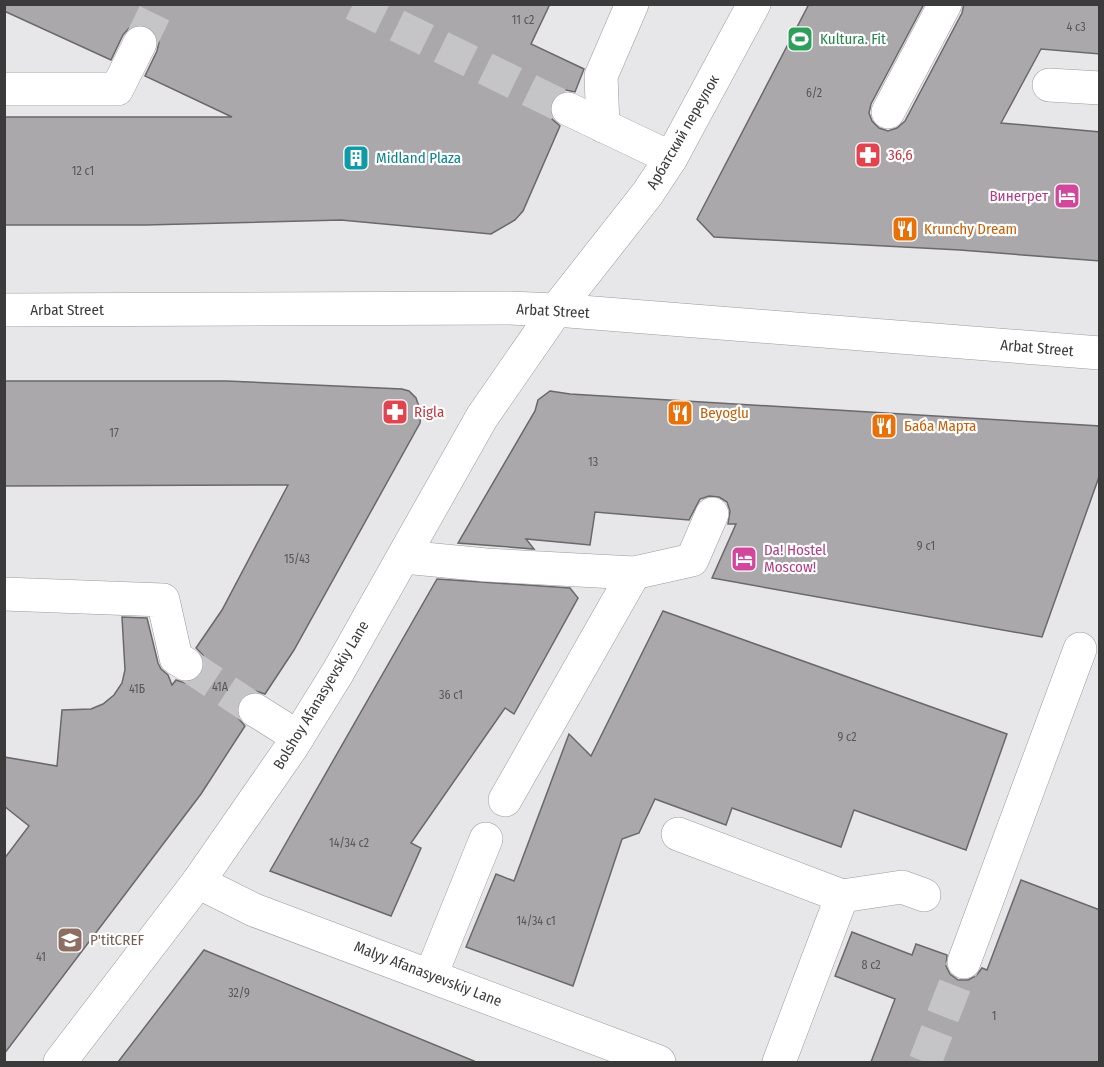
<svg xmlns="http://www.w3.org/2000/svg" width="1104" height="1067" viewBox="0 0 1104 1067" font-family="'Fira Sans Condensed',sans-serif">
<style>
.building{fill:#aaa8ab;stroke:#6a686a;stroke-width:1.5}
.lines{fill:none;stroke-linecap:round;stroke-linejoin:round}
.minor-tunnel{stroke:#c5c4c6;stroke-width:33;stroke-dasharray:33 16;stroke-linecap:butt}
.minor-casing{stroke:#9c9a9d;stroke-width:34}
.minor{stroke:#fff;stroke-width:33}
.labels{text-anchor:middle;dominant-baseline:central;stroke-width:4.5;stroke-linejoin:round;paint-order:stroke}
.number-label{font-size:12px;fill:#585658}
.leisure-label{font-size:15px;fill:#27864d;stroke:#fff;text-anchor:start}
.street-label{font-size:15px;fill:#3c3b3c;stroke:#fff}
.health-label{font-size:15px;fill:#be3a42;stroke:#fff;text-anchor:start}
.culture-label{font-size:15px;fill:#0d838f;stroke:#fff;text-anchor:start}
.hotel-label{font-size:15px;fill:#b23c85;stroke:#fff;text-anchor:end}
.food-label{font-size:15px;fill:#c56008;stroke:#fff;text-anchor:start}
.education-label{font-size:15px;fill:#785e54;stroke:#fff;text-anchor:start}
</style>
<rect width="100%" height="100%" fill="#e7e6e8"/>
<!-- building -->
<g class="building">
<polygon points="4,4 550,4 531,44 584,69 575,92 566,90 558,93 551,102 549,111 552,119 560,126 523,211 515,220 491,234 341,220 145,225 4,225 4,117 232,117 145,76 157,51 159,42 156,33 148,26 138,24 129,28 123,35 111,60 4,11"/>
<polygon points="809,4 924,4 871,104 869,113 872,121 879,128 888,131 897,128 905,121 962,13 964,4 1100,4 1100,54 1041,49 1001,123 1100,132 1100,261 960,250 714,237 697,219"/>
<polygon points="4,381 226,381 402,389 409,391 416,398 421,412 420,423 294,650 265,694 256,691 247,693 239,701 236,709 238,718 245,726 201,794 4,1054 4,859 29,826 4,806 4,757 57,766 62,710 91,709 103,704 114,695 122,683 125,670 122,617 147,618 158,663 161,669 168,675 172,685 176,680 185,683 196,680 202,674 205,665 203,655 196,648 222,610 288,485 4,486"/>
<polygon points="550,391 570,394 1100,426 1100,474 1042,637 712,578 736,524 728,524 730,511 727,502 719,497 709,496 700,499 689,520 595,512 590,545 526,539 534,549 458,543 535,411 538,400"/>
<polygon points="437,579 570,588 578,598 514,714 505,708 411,843 421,848 391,916 270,871"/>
<polygon points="663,611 1007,734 966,850 854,810 841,847 732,808 726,825 655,799 639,833 622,839 573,986 466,947 496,874 514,881 569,734 591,756"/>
<polygon points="1021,880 1100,910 1100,1062 871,1062 895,999 835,976 852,932 912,955 916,944 947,955 946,966 950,974 958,980 968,980 976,976 982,968 987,970"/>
<polygon points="204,950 474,1061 473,1062 118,1062"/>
</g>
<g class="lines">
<!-- minor-tunnel -->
<g class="minor-tunnel">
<polyline points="353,4 568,109"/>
<polyline points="140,43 159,4"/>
<polyline points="186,664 255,710"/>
<polyline points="925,1062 964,962"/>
</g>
<!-- minor casing -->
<g class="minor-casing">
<g id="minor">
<polyline points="1049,85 1100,88"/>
<polyline points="4,89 117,89 140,43"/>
<polyline points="568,109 671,158"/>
<polyline points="888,112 945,4"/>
<polyline points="603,126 601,76 632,4"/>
<polyline points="4,310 509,308 556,310 1100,353"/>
<polyline points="404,557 486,565 634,573 692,560 712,514"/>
<polyline points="4,594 163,600 176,658 186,664"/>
<polyline points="255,710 298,737"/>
<polyline points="505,800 634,573"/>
<polyline points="678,834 842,896 779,1062"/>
<polyline points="198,882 254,910 659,1062"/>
<polyline points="842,896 902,887 924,895"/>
<polyline points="964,962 1080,649"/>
<polyline points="431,975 486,839"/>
<polyline points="60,1062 198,882 291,748 338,672 482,417 556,310 648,193 671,158 754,4"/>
</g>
</g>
<!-- minor -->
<use href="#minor" class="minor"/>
</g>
<!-- icons -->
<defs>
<g id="stadium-square" transform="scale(1.35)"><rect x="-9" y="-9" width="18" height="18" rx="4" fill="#2e9e5b" stroke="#fff"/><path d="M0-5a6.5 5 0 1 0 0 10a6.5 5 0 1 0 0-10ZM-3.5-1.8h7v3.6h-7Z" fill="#fff"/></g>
<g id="pharmacy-square" transform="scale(1.35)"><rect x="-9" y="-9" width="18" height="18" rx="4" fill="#e0444e" stroke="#fff"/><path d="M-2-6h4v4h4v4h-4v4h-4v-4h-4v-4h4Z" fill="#fff"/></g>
<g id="building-square" transform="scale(1.35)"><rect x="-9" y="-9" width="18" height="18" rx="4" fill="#0f9aa8" stroke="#fff"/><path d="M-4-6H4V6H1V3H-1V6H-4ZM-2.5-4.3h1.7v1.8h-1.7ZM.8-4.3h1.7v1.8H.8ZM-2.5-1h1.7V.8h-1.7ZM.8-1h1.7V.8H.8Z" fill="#fff"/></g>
<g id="hotel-square" transform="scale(1.35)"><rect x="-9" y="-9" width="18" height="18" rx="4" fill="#d1479c" stroke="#fff"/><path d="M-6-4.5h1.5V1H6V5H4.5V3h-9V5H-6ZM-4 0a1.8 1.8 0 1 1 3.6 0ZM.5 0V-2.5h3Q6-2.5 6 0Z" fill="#fff"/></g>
<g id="restaurant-square" transform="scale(1.35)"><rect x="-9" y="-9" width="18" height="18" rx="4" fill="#e8710a" stroke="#fff"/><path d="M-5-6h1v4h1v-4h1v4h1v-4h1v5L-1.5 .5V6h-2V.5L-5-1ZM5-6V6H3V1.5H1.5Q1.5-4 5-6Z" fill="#fff"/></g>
<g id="school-square" transform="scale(1.35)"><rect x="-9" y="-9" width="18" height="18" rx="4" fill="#8d6e63" stroke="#fff"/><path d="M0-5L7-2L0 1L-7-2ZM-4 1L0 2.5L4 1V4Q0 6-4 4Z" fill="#fff"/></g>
</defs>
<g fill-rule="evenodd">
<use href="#stadium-square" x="800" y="39"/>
<use href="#pharmacy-square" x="868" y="155"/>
<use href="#building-square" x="356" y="158"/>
<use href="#hotel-square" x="1067" y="196"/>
<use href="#restaurant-square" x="905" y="229"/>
<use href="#pharmacy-square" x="395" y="412"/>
<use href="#restaurant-square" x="680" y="413"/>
<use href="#restaurant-square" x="884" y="426"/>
<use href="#hotel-square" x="744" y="559"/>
<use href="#school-square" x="70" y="940"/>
</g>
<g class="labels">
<!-- number labels -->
<g class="number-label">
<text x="523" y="20">11 с2</text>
<text x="1076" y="27">4 с3</text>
<text x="814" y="93">6/2</text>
<text x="83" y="171">12 с1</text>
<text x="114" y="433">17</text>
<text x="593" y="462">13</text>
<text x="926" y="546">9 с1</text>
<text x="297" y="559">15/43</text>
<text x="220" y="687">41А</text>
<text x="137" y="689">41Б</text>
<text x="451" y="695">36 с1</text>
<text x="847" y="737">9 c2</text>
<text x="349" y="843">14/34 с2</text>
<text x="536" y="921">14/34 с1</text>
<text x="41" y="957">41</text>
<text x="871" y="965">8 с2</text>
<text x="239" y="993">32/9</text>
<text x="994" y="1016">1</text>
</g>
<!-- leisure labels -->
<g class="leisure-label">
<text x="820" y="39">Kultura. Fit</text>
</g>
<!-- street labels -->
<g class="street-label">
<text transform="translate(683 132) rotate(-60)">Арбатский переулок</text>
<text x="67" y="310">Arbat Street</text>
<text transform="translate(553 311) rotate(3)">Arbat Street</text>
<text transform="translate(1037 348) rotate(5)">Arbat Street</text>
<text transform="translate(321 695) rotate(-59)">Bolshoy Afanasyevskiy Lane</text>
<text transform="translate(428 974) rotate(21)">Malyy Afanasyevskiy Lane</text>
</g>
<!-- health labels -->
<g class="health-label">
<text x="888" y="155">36,6</text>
<text x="414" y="412">Rigla</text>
</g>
<!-- culture labels -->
<g class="culture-label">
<text x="376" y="158">Midland Plaza</text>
</g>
<!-- hotel labels -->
<g class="hotel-label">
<text x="1048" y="196">Винегрет</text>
<text x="764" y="550" text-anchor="start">Da! Hostel<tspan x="764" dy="17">Moscow!</tspan></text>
</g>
<!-- food labels -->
<g class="food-label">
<text x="924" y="229">Krunchy Dream</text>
<text x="700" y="413">Beyoglu</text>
<text x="904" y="426">Баба Марта</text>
</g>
<!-- education labels -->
<g class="education-label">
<text x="90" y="940">P'titCREF</text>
</g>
</g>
<!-- border -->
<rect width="1104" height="1067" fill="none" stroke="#3c3b3c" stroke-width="12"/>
</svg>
